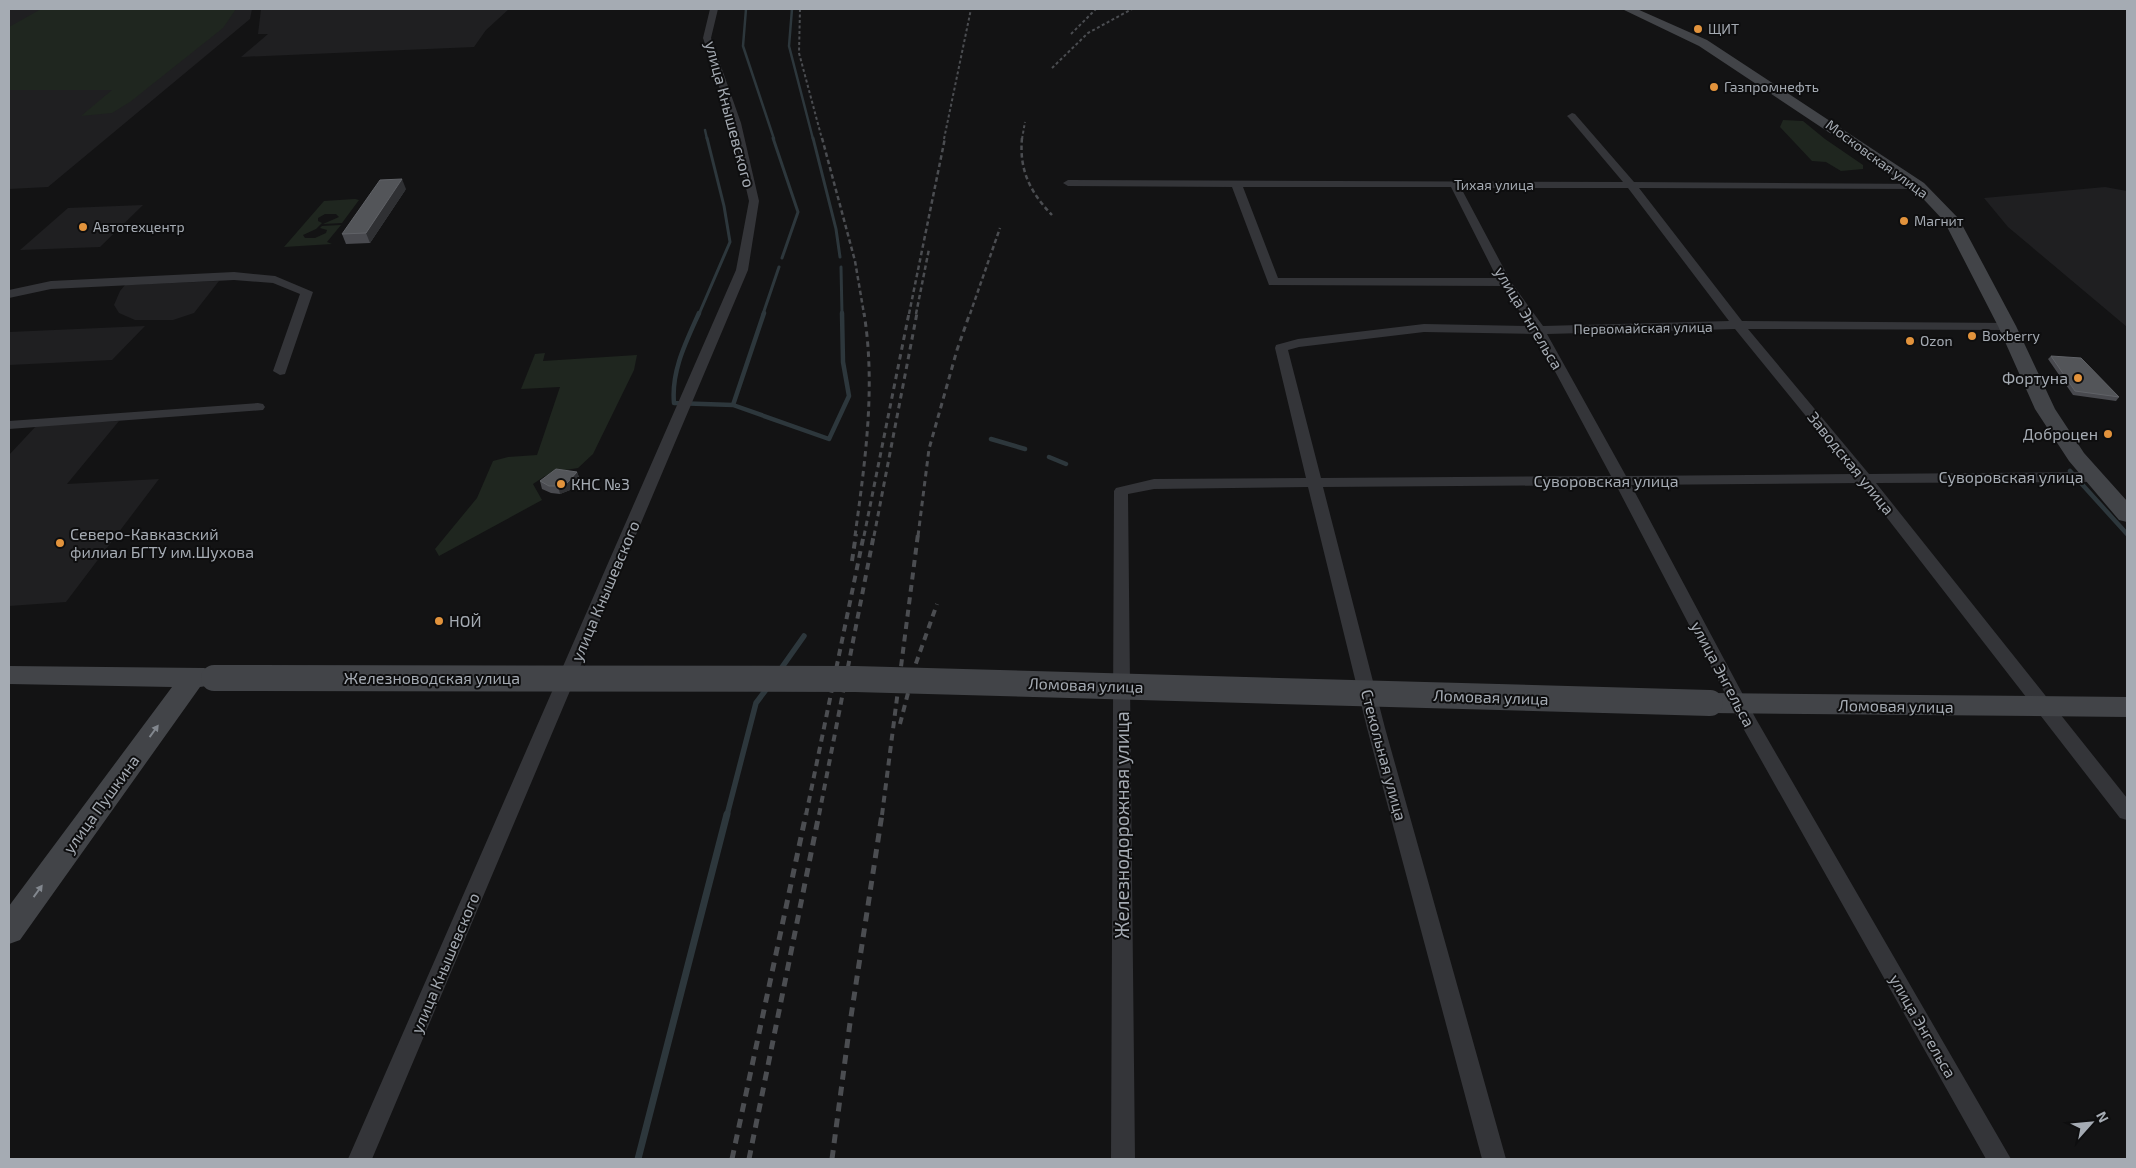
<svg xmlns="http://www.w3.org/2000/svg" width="2136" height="1168" font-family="'Exo 2',sans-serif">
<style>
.built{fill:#1f1f21}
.green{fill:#1f261f}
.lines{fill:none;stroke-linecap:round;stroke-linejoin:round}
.stream-far4{stroke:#2d373c;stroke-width:2.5}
.stream-far3{stroke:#2d373c;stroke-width:3}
.stream-far2{stroke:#2d373c;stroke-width:4.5}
.stream-far1{stroke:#2d373c;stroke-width:5.5}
.stream{stroke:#2d373c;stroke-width:7}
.street{fill:#343539;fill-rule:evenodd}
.secondary{fill:#424448;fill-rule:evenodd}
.rail-far4{stroke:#4b4d51;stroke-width:2;stroke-dasharray:3 2.5;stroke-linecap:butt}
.rail-far3{stroke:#4b4d51;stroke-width:2.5;stroke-dasharray:4.5 3;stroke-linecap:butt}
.rail-far2{stroke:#4b4d51;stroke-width:3;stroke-dasharray:5.5 4.5;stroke-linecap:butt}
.rail-far1{stroke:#4b4d51;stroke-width:4;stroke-dasharray:7 5.5;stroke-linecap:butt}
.rail{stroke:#4b4d51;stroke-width:5;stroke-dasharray:9 7;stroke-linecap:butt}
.secondary-bridge{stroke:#424448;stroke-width:26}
.wall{fill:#494a4f}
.shaded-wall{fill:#2f3033}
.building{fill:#535559;stroke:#606267}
.oneway{fill:#82878e}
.poi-dot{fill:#e2933c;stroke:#0e0e0f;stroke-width:2}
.labels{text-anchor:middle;stroke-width:4;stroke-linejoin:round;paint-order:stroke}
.far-poi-label{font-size:14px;fill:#a5abb3;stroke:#0e0e0f;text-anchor:start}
.far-street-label{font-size:14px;fill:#a5abb3;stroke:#0e0e0f}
.street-label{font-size:16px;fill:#a5abb3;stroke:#0e0e0f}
.poi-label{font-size:16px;fill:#a5abb3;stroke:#0e0e0f;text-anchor:start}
.near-street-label{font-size:19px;fill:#a5abb3;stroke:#0e0e0f}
</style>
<rect width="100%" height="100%" fill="#131314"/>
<!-- built -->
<path class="built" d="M9 9H252L250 19 48 187 9 189Z
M261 9H509L486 30 474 47 241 57 268 34H258Z
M2105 187 2127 191V327L2008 227 1984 198Z
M143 205 100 247 20 250 68 208Z
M219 281 194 313 173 320H135L119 313 114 305 120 291 125 285Z
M145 326 112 360 9 365V332Z
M119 421 67 484 159 479 66 602 9 606V455L37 425Z"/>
<!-- green -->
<path class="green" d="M41 9H236L223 28 130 102 112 113 81 116 112 90H9V27Z
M1783 120 1803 121 1825 139 1863 165V169L1841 171 1826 162 1812 161 1780 127Z
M355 199 359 200 342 223 323 224 339 217 336 214H325L318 218V221L322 223 316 229 303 235 305 238H315L326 233 327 230 320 228 322 226 341 225 327 242 332 244 284 247 324 201Z
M545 353 543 361 637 355 634 370 593 454 578 468 559 471 545 476 533 484 542 500 439 556 435 549 477 498 493 461 508 457 537 455 560 387 521 389 535 354Z"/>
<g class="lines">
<!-- stream-far4 -->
<path class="stream-far4" d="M746 9 743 46 774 139
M792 9 789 46 813 139
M705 130 707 139"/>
<!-- stream-far3 -->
<path class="stream-far3" d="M773 138 798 212 782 258
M813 138 836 229 840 257
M841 267 842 314
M699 314 730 242 724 206 707 138
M763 314 779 267"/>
<!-- stream-far2 -->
<path class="stream-far2" d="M699 313C686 342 671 371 674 403L733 405 829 439 849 396 843 362 842 313
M733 405 764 313
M991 439 1025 449
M1049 457 1066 464
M2070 471 2127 534"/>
<!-- stream-far1 -->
<path class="stream-far1" d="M780 670 804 636
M727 815 756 703 768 687"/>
<!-- stream -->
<path class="stream" d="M638 1159 727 814"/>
<!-- street -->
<path class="street" d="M710 9H718L711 38 741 123 759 201 748 270 372 1159H348L736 270 749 201 731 123 703 38Z
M1572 113 1575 114 1634 182 1923 184 1924 186 1919 189 1639 188 1742 321 2011 323 2013 326 2011 329 2007 330 1748 329 1869 474 2092 472 2099 477 2092 482 1876 483 2127 798V820L2120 818 1860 483 1631 485 1756 719 2011 1159H1986L1743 728 1616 485 1323 487 1385 728 1506 1159H1482L1367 728 1308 487 1154 489 1128 494 1135 1159H1111L1114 491 1116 488 1154 479 1306 478 1275 348 1276 345 1298 339 1424 324 1530 326 1502 286 1269 285 1232 187 1068 186 1063 183 1068 180 1623 182 1569 118 1567 116ZM1243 187H1451L1497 278H1278ZM1461 188H1628L1729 321 1543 326 1511 282ZM1735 329 1853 474 1626 476 1547 334ZM1424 332 1535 334 1611 476 1321 478 1288 350 1299 347Z
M234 272 275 276 313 292 285 374 280 375 273 371 300 294 273 283 234 280 51 289 9 298V290L51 281Z
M258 403 263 404 265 407 263 410 9 429V421Z"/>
<!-- secondary -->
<path class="secondary" d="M1622 9H1637L1707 40 1924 183 1959 219 2016 326 2055 409 2084 453 2127 501V522L2119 520 2069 461 2035 409 1998 326 1944 221 1914 189 1699 46Z
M9 666 204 668 213 671 217 678 213 685 200 687 20 940 9 944V906L172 687 9 684Z
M1710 693 2127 697V717L1710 713 1701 710 1697 703 1701 696Z"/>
<!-- rail-far4 -->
<path class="rail-far4" d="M800 9 799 53 822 139
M1071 34 1096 9
M1052 68 1088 33 1132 9
M944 139 971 9
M1022 139 1025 122"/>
<!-- rail-far3 -->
<path class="rail-far3" d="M822 138 855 261 864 314
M1022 138C1019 170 1030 192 1052 215
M909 314 945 138
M916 314 929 249
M970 314 1000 228"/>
<!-- rail-far2 -->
<path class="rail-far2" d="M855 536C865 462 876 387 864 313
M864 536 909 313
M874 536 917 313
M918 536 929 449 957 350 970 313"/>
<!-- rail-far1 -->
<path class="rail-far1" d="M852 561 856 534
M900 724 915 666 937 604
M806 815 864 534
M819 815 874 534
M882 815 918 534"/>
<!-- rail -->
<path class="rail" d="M732 1159 806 814
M749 1159 819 814
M832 1159 850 1023 882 814"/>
<!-- secondary-bridge -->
<path class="secondary-bridge" d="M214 678 855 679 1710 703"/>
</g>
<!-- wall -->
<path class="wall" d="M406 189 370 243 346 244 342 234Z
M2051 356 2119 397 2116 401 2073 395 2048 359Z
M577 472 580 480 570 490 560 494 551 493 542 489 540 481Z"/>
<!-- shaded-wall -->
<path class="shaded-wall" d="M402 179 406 189 370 243 366 233Z
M577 472 580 480 570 490 560 494 558 486Z"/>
<!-- building -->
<path class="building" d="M402 179 366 233 342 234 380 180Z
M2051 356 2081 358 2119 397 2075 391Z
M556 469 577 472 567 483 558 486H549L540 481Z"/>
<!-- one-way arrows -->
<defs><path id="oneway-solid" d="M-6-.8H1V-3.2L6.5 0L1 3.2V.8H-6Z" transform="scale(1.25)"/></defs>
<g class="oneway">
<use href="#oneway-solid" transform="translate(154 731) rotate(-54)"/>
<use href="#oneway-solid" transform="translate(38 891) rotate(-54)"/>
</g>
<!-- markers -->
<g class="poi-dot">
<circle cx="1698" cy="29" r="5"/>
<circle cx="1714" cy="87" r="5"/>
<circle cx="1904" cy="221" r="5"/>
<circle cx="83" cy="227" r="5"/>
<circle cx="1972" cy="336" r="5"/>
<circle cx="1910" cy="341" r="5"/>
<circle cx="2078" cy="378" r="5"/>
<circle cx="2108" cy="434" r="5"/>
<circle cx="561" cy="484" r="5"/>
<circle cx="60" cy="543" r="5"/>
<circle cx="439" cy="621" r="5"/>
</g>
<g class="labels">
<!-- far-poi labels -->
<g class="far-poi-label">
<text x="1708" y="34">ЩИТ</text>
<text x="1724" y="92">Газпромнефть</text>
<text x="1914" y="226">Магнит</text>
<text x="93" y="232">Автотехцентр</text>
<text x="1982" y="341">Boxberry</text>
<text x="1920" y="346">Ozon</text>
</g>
<!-- far-street labels -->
<g class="far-street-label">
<text transform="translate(1877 159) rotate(36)" y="5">Московская улица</text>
<text x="1494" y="190">Тихая улица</text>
<text transform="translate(1643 328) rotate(-1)" y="5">Первомайская улица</text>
</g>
<!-- street labels -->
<g class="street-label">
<text transform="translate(730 114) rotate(75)" y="6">улица Кнышевского</text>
<text transform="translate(1529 318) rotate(59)" y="6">улица Энгельса</text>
<text transform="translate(1851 463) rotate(51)" y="6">Заводская улица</text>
<text x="2011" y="483">Суворовская улица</text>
<text x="1606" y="487">Суворовская улица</text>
<text transform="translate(605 591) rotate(-67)" y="6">улица Кнышевского</text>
<text transform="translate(1723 674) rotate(62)" y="6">улица Энгельса</text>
<text x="432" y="684">Железноводская улица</text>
<text transform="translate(1086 685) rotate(2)" y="6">Ломовая улица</text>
<text transform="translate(1491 697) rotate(2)" y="6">Ломовая улица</text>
<text transform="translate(1896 706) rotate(1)" y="6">Ломовая улица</text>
<text transform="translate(1384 755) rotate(75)" y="6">Стекольная улица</text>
<text transform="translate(101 804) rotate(-54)" y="6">улица Пушкина</text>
<text transform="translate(445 963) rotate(-67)" y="6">улица Кнышевского</text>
<text transform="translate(1923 1026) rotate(60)" y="6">улица Энгельса</text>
</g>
<!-- poi labels -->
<g class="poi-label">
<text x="2068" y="384" text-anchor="end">Фортуна</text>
<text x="2098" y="440" text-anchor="end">Доброцен</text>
<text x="571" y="490">КНС №3</text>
<text x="70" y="540">Северо-Кавказский<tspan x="70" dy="18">филиал БГТУ им.Шухова</tspan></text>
<text x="449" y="627">НОЙ</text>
</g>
<!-- near-street labels -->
<g class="near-street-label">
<text transform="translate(1122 825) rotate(-90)" y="7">Железнодорожная улица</text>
</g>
</g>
<!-- border -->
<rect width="2136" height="1168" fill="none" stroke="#a5abb3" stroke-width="20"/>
<!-- north arrow -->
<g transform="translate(2091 1123) rotate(63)" stroke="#0e0e0f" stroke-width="4" paint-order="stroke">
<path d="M0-4L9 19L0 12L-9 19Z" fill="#a5abb3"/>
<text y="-8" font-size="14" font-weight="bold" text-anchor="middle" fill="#a5abb3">N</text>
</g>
</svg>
